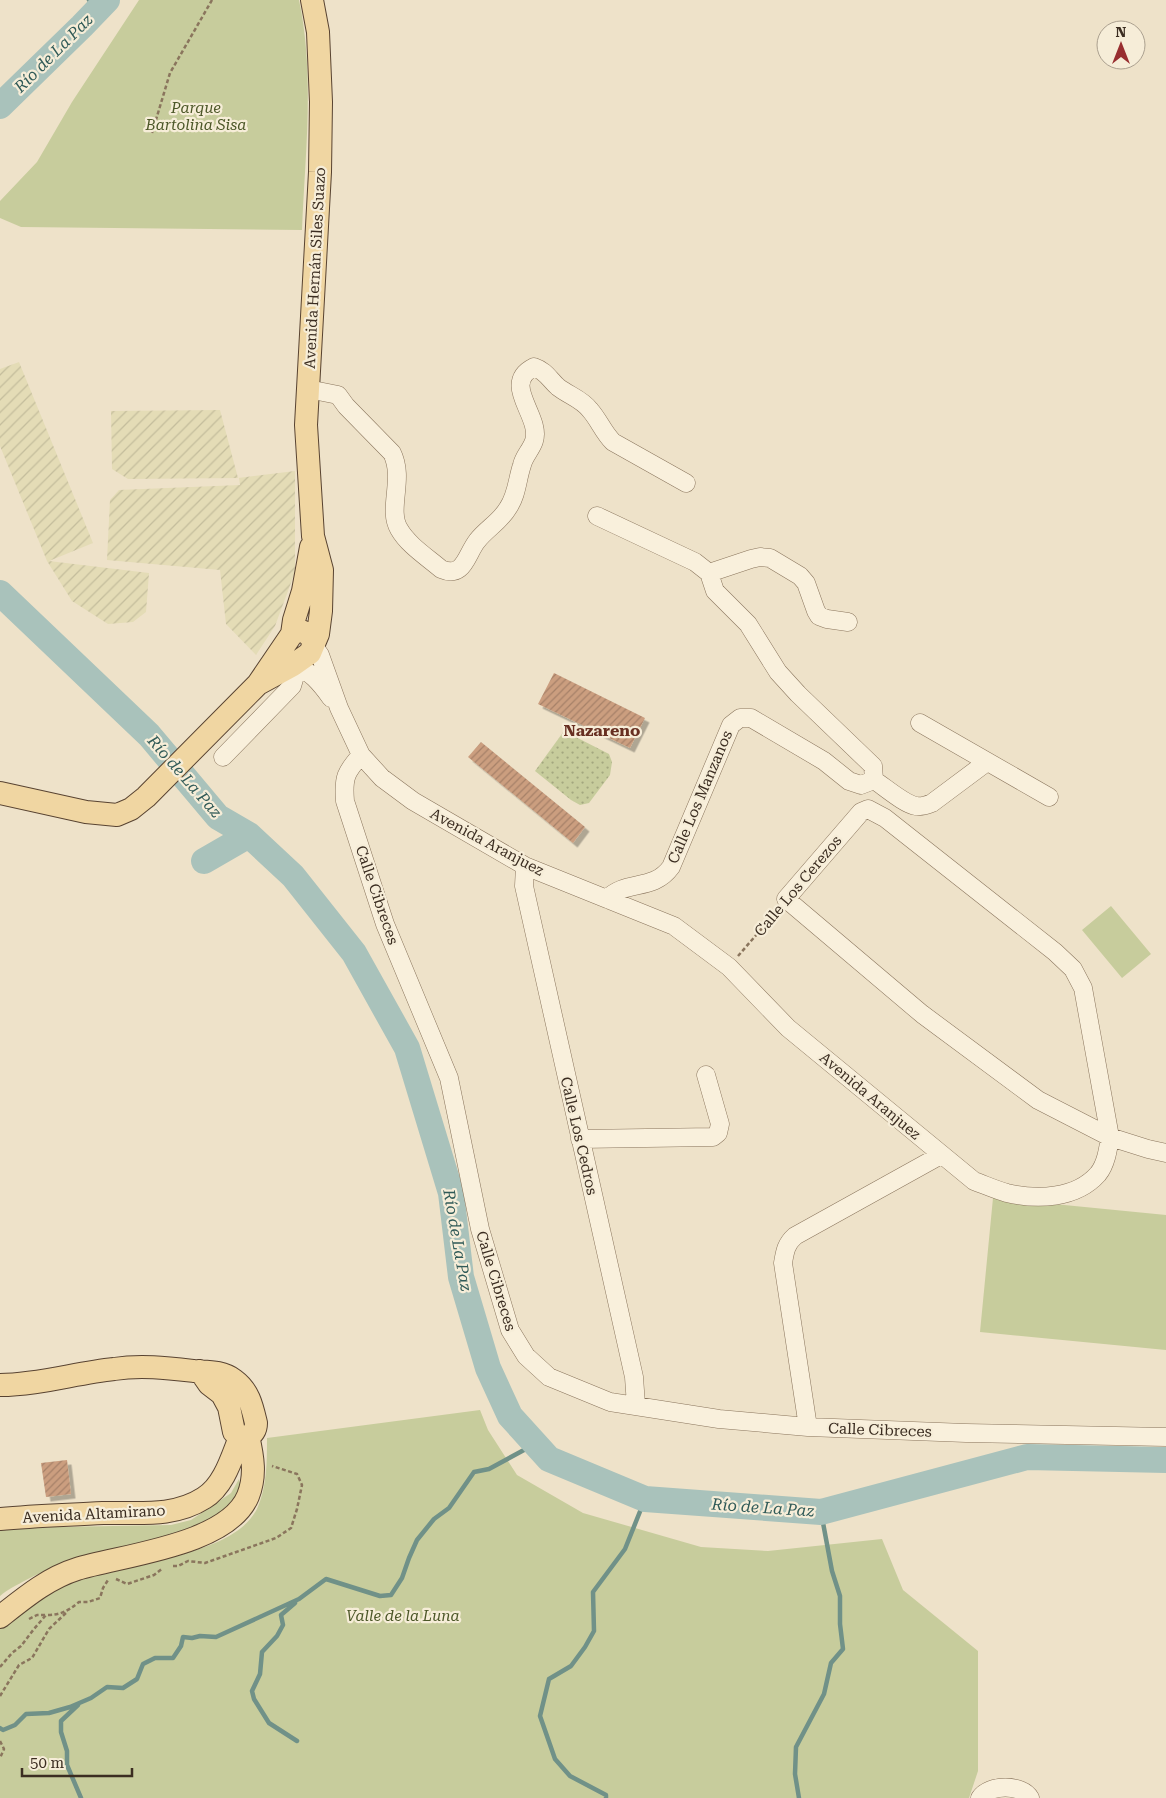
<svg xmlns="http://www.w3.org/2000/svg" width="1166" height="1798" font-family="'Roboto Serif',serif">
<style>
.farmland{fill:url(#farmland-furrows)}
.grass{fill:url(#grass-dots)}
.park{fill:#c7cc9c}
.lines{fill:none;stroke-linecap:round;stroke-linejoin:round}
.stream{stroke:#709188;stroke-width:4.5}
.river{stroke:#a9c2bb;stroke-width:26}
.building{fill:url(#building-hatch);filter:url(#shadow)}
.minor-casing{stroke:#8a755d;stroke-width:19}
.major-casing{stroke:#584331;stroke-width:24}
.path{stroke:#8a755d;stroke-width:2.5;stroke-dasharray:4 2.5;stroke-linecap:butt}
.minor{stroke:#f9f0dc;stroke-width:18}
.major{stroke:#f0d6a2;stroke-width:22}
.labels{text-anchor:middle;stroke-width:4.5;stroke-linejoin:round;paint-order:stroke}
.park-label{font-size:15px;font-style:italic;fill:#4c5728;stroke:#f6edd8}
.street-label{font-size:15px;fill:#3b2d21;stroke:#f6edd8}
.water-label{font-size:16px;font-style:italic;fill:#305a57;stroke:#f6edd8}
.neighbourhood-label{font-size:16px;font-weight:bold;fill:#672f21;stroke:#f6edd8}
</style>
<defs>
<pattern id="farmland-furrows" width="10" height="10" patternUnits="userSpaceOnUse" patternTransform="scale(1.25)"><rect width="10" height="10" fill="#e4dcb6"/><path d="M-1 1l2-2M0 10L10 0M9 11l2-2" fill="none" stroke="#c4bd9c"/></pattern>
<pattern id="grass-dots" width="8" height="8" patternUnits="userSpaceOnUse" patternTransform="scale(1.25)"><rect width="8" height="8" fill="#c7cc9c"/><path d="M2 2h.1M6 6h.1" fill="none" stroke="#a3a67f" stroke-width="1.8" stroke-linecap="round"/></pattern>
<pattern id="building-hatch" width="6" height="6" patternUnits="userSpaceOnUse" patternTransform="scale(1.25)"><rect width="6" height="6" fill="#cb9e7f"/><path d="M-1 1l2-2M0 6l6-6M5 7l2-2" fill="none" stroke="#a68168"/></pattern>
<filter id="shadow"><feDropShadow dx="4.5" dy="4.5" stdDeviation="0" flood-color="#0004"/></filter>
</defs>
<rect width="100%" height="100%" fill="#eee2c9"/>
<!-- farmland -->
<path class="farmland" d="M19 362 93 543 49 561 149 573 146 612 133 622 108 624 72 601 47 561 0 446V369Z
M220 410 238 478 295 471V572L275 626 256 655 226 624 220 570 107 560 110 500 119 490 240 485 239 478 128 479 112 469 111 411Z"/>
<!-- grass -->
<path class="grass" d="M564 731 609 754 612 762 610 775 589 803 580 805 571 800 535 771Z"/>
<!-- park -->
<path class="park" d="M139 0H299C315 75 305 154 302 230L21 227 0 218V201L37 162 72 102Z
M1111 906 1151 954 1122 978 1082 930Z
M993 1198 1166 1215V1350L980 1332Z
M480 1410 488 1430 517 1475 583 1513 701 1547 768 1551 882 1539 903 1590 978 1651V1771L969 1798H0V1625C25 1608 50 1589 79 1578 126 1561 232 1558 257 1509 267 1487 267 1462 267 1438Z
M239 1479 241 1489C239 1494 236 1499 233 1503 220 1517 198 1526 180 1532 129 1549 74 1555 26 1580 17 1585 8 1589 0 1596V1528L171 1525 191 1520 215 1504 231 1493Z"/>
<g class="lines">
<!-- stream -->
<path class="stream" d="M89 0 98 10
M295 1603 281 1615 283 1625 277 1636 262 1652 260 1674 252 1691 254 1699 269 1723 297 1741
M78 1705 61 1721V1732L67 1751V1765L81 1798
M0 1728 3 1730 15 1725 26 1714 49 1713 70 1707 91 1698 107 1687 123 1688 137 1679 143 1664 155 1658H173L181 1646 183 1637 192 1638 200 1636 216 1637 299 1599 326 1579 380 1596 391 1595 402 1578 409 1558 417 1540 434 1519 449 1508 474 1472 489 1469 535 1444
M606 1798V1795L570 1776 555 1759 540 1716 549 1679 571 1666 585 1647 594 1631 593 1592 625 1549 645 1499
M799 1798 795 1774 796 1747 824 1694 831 1663 843 1649 840 1624V1596L832 1571 821 1512"/>
<!-- river -->
<path class="river" d="M0 106 82 26 107 0
M0 593 149 735 218 817 249 835 293 876 354 953 407 1048 451 1193 461 1277 488 1368 510 1416 549 1459 645 1499 821 1512 1027 1457 1166 1460
M204 861 249 835"/>
</g>
<!-- building -->
<path class="building" d="M554 673 645 718 630 748 538 704Z
M481 742 585 827 573 843 468 757Z
M67 1460 71 1494 46 1497 41 1463Z"/>
<g class="lines">
<!-- minor casing -->
<g class="minor-casing">
<path id="minor" d="M308 389 338 395 346 406 392 453C405 479 387 509 399 529 408 545 427 557 441 569 464 579 466 555 477 541 486 529 500 522 508 508 517 495 517 480 522 465 524 456 531 450 534 441 542 416 500 384 534 367 546 371 549 379 558 387 568 395 582 399 590 410 599 420 603 432 613 442L686 483
M597 516 695 562 709 573 715 591 748 624 778 672 798 694 873 766 874 780 861 785 849 781 824 761 751 718H740L731 725 671 867C653 892 626 879 607 899
M709 573 751 559 760 557 770 558 800 576 806 583 816 611 819 616 827 619 848 622
M313 645 320 655 339 708 361 755 382 778 413 801 525 866 674 926 729 967 788 1028 974 1181C985 1185 996 1190 1007 1193 1037 1200 1076 1199 1098 1174 1106 1164 1108 1150 1110 1137L1083 988 1073 969 1055 952 885 818 868 809 861 812 786 899 922 1014 1038 1100 1110 1137 1148 1149 1166 1153
M920 723 1049 797
M361 755C346 772 343 777 345 801L385 924 449 1078 480 1229 510 1330 526 1356 549 1377 610 1402 719 1419 808 1427 966 1433 1166 1437
M223 757 292 686 295 676 293 665C310 670 321 684 331 698
M874 780C885 787 904 804 916 806 922 807 927 805 932 803L987 762
M525 866 524 886 634 1377 636 1405
M580 1139 713 1137 718 1133 720 1124 706 1075
M808 1427 783 1263C785 1251 786 1244 795 1236L941 1155
M980 1798C989 1784 1022 1784 1030 1798"/>
</g>
<!-- major casing -->
<g class="major-casing">
<path id="major" d="M292 634 294 620 303 591 311 547
M258 684 293 665 310 653 318 634 321 611 322 570 313 536 306 425 320 172 321 102 318 32 312 0
M0 793 86 812 117 815 131 809 146 797 258 684 292 634C302 628 312 633 313 645
M0 1385C38 1385 76 1373 114 1369 141 1365 167 1368 194 1371 208 1372 222 1371 234 1380 249 1391 252 1406 256 1423 256 1437 243 1440 234 1432L229 1407 222 1394 209 1384 200 1371
M0 1519C34 1516 69 1515 103 1513 137 1512 173 1518 204 1498 224 1486 232 1457 240 1437
M0 1617C24 1598 48 1578 77 1569 123 1555 228 1545 248 1496 256 1476 253 1457 248 1436"/>
</g>
<!-- path -->
<path class="path" d="M152 133 170 73 212 0
M738 956 777 911
M173 1566H178L188 1561 205 1563 276 1538 291 1528 297 1509 302 1485 297 1474 272 1466
M116 1579 127 1584 154 1575 163 1568
M29 1619 37 1615H46
M0 1667 12 1653 21 1646 34 1629 46 1615C61 1615 68 1611 79 1602H88L100 1598 103 1588 108 1580
M0 1696 19 1665 32 1658 49 1629 67 1612
M0 1741 4 1749 0 1758"/>
<!-- minor -->
<use href="#minor" class="minor"/>
<!-- major -->
<use href="#major" class="major"/>
</g>
<g class="labels">
<!-- park labels -->
<g class="park-label">
<text x="196" y="113">Parque<tspan x="196" dy="17">Bartolina Sisa</tspan></text>
<text x="403" y="1621">Valle de la Luna</text>
</g>
<!-- street labels -->
<g class="street-label">
<text transform="translate(315 268) rotate(-87)" y="5">Avenida Hernán Siles Suazo</text>
<text transform="translate(700 797) rotate(-67)" y="5">Calle Los Manzanos</text>
<text transform="translate(487 842) rotate(28)" y="5">Avenida Aranjuez</text>
<text transform="translate(798 886) rotate(-50)" y="5">Calle Los Cerezos</text>
<text transform="translate(377 895) rotate(71)" y="5">Calle Cibreces</text>
<text transform="translate(870 1096) rotate(40)" y="5">Avenida Aranjuez</text>
<text transform="translate(579 1136) rotate(77)" y="5">Calle Los Cedros</text>
<text transform="translate(496 1281) rotate(73)" y="5">Calle Cibreces</text>
<text transform="translate(880 1430) rotate(2)" y="5">Calle Cibreces</text>
<text transform="translate(94 1514) rotate(-3)" y="5">Avenida Altamirano</text>
</g>
<!-- water labels -->
<g class="water-label">
<text transform="translate(53 53) rotate(-45)" y="6">Río de La Paz</text>
<text transform="translate(185 776) rotate(49)" y="6">Río de La Paz</text>
<text transform="translate(458 1240) rotate(80)" y="6">Río de La Paz</text>
<text transform="translate(763 1507) rotate(4)" y="6">Río de La Paz</text>
</g>
<!-- neighbourhood labels -->
<g class="neighbourhood-label">
<text x="602" y="736">Nazareno</text>
</g>
</g>
<!-- north arrow -->
<g transform="translate(1121 45)"><circle r="24" fill="#f6edd8" stroke="#aba08f"/>
<path d="M0-4L9 19L0 12L-9 19Z" fill="#982e30"/>
<text y="-8" font-size="14" font-weight="bold" text-anchor="middle" fill="#3b2d21">N</text>
</g>
<!-- scale -->
<path d="M22 1768v8h110v-8" fill="none" stroke="#3b2d21" stroke-width="2.5"/>
<text x="30" y="1768" font-size="15" fill="#3b2d21" stroke="#f6edd8" stroke-width="4" paint-order="stroke">50 m</text>
</svg>
